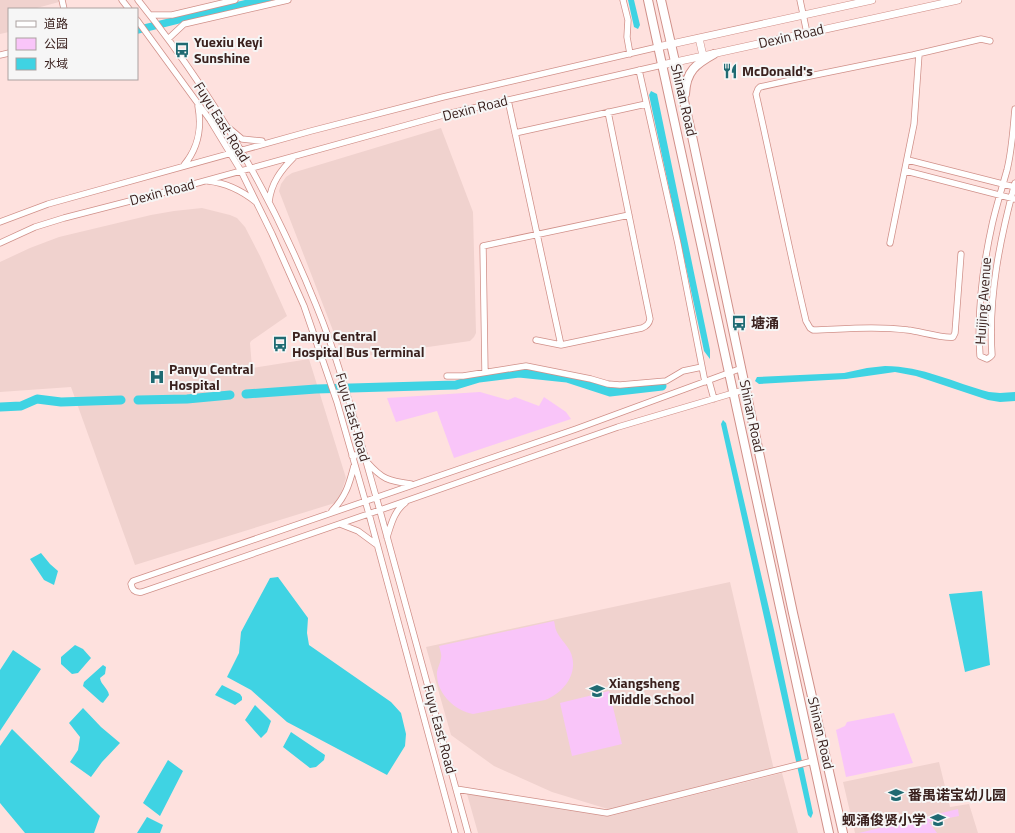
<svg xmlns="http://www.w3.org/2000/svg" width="1015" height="833" font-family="'Titillium Web','Noto Sans SC',sans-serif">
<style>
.built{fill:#f0d2ce}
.green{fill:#f9c5f9}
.water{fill:#3fd3e3}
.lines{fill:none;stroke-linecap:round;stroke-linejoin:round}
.river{stroke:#3fd3e3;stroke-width:9}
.minor-casing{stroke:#d09089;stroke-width:7}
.major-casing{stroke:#d09089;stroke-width:8}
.highway-casing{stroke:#d09089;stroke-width:10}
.minor{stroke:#fff;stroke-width:5.5}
.major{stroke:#fff;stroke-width:7}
.highway{stroke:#fff;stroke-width:8}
.labels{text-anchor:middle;stroke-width:4;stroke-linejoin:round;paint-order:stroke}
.street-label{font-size:14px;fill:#3a211e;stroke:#f6f6f6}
.poi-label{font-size:14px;font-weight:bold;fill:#3a211e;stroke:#f6f6f6;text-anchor:start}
</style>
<rect width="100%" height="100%" fill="#fee1de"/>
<!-- built -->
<path class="built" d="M0 0H59V2L33 9H9V32L0 34Z
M441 128 473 212 476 333 474 337 470 341 344 359 279 191 281 184 286 177 292 173Z
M202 208 230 215 237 218 245 227 260 256 287 316 251 341 250 343 252 368 309 359 346 478 338 502 135 565 71 387 0 392V262L30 248 59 237 151 215 174 211Z
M730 582 774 770 611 810 552 792 494 766 451 735 426 647Z
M939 762 950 807 969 804 978 833H855L843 782Z
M782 773 798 833H478L467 794 610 816Z"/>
<!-- green -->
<path class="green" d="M480 392 508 400 515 397 539 406 544 397 566 412 571 419 454 458 437 411 396 422 387 398Z
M554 621C555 624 555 628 556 630 558 636 566 644 570 651 580 672 564 693 545 700L473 714C456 711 438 695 437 676 436 670 440 665 441 658 442 655 440 650 439 646Z
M609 691 622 744 572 756 560 703Z
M894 713 913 763 846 777 836 730 845 726 847 722Z
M958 809 959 816 929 822 937 833H859Z"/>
<!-- water -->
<path class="water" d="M245 0H274L137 34V26Z
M628 0H634L640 25 638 29 634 27Z
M651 91 657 94 710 350V359L704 351 652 109 649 95Z
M885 366C922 366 955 383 989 392L1000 393 1015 392V401L1000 402 988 400 916 376 895 372 846 379 759 384 755 381 757 377 844 373 867 368Z
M723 420 726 423 774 630 813 813 811 818 808 815 721 424Z
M41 553 50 564 58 571 54 585 44 580 30 559Z
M278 577 308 618 307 633 309 645 391 702 401 713 406 734 405 746 387 775 287 722 251 690 227 677 239 653 241 632 270 578Z
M982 591 990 665 965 672 949 594Z
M75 645 83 649 91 658 78 673 72 674 61 664V657Z
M13 650 41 669 0 731V670Z
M103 665 106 667 105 674 100 678C101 685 108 688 109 695L103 703 101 702 83 686 84 682Z
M222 685 240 694 242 697V700L235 705 215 695Z
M255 705 271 721 267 732 261 738 245 720Z
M83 708 101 727 120 743 102 762 91 777 70 762 78 750 80 737 69 723Z
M12 729 100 816 94 833H25L0 803V746Z
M291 732 325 755 324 760 316 767 310 768 283 747Z
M168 760 183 771 160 816 143 803Z
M147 817 163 825 160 833H137Z"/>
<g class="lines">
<!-- river -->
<path class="river" d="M246 394 316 389 456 385 479 378 519 373 567 378 610 392 662 386
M138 400 187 399 230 395
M0 407 21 406 37 399 61 402 121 400"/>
<!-- minor casing -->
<g class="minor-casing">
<path id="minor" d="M62 0 64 9
M122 0 129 9
M138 0C212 92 272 196 316 305 342 368 358 434 377 500 408 611 437 722 468 833
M623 0 628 20 627 37 630 54
M800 0 807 33
M150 15H172L235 0
M137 20 210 120 241 171 272 234 304 306 337 402 369 514 455 833
M168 39 184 24 288 0
M0 55 9 53
M639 70 678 244 705 382
M508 100 561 345
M1015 109C1013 129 1012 150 1007 170 1002 188 996 207 992 225 983 266 977 314 980 356L987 359 990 357 992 355C988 297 1000 239 1015 183
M230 129 242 139 262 141
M515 133 646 104
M908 160 1015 187
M184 165C199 147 202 128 198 106
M906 171 1015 199
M208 181C227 183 241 190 256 202
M269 202C271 183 281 170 294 157
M0 222 48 204 311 131 443 97 658 47
M0 243 35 227 64 218 161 193 447 114 662 65
M890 243 914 124 919 54
M961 254 955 333 953 337C945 339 918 331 908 330 876 326 844 329 813 330L810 328 806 321C788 245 773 169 756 94L758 89 760 87 805 77 913 55 981 39 990 41
M536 340 561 345 642 328C647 326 649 324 650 319L608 112
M742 368 576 429 133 581 131 584C132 590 135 593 142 592L380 510 618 427 747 389
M485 372 483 246 629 215
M447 376H463L526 366 591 379 608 384 620 385 666 381 683 371 702 367
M709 381 714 399
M352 456 364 453
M367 462C382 479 388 481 411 484
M332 511C346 496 349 485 354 466
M340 524 358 531 377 545
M387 537C391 525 394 511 405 503
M456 789 607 813 813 761"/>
</g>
<!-- major casing -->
<g class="major-casing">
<path id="major" d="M699 38 703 56
M658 47 872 0
M662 65 958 0"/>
</g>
<!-- highway casing -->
<g class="highway-casing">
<path id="highway" d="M648 0 829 833
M661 0 692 136 793 613 843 833
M685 94C686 71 696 64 714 54"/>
</g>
<!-- minor -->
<use href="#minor" class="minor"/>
<!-- major -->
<use href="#major" class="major"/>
<!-- highway -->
<use href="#highway" class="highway"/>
</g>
<!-- icons -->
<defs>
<g id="bus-bare" transform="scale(1.2)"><path d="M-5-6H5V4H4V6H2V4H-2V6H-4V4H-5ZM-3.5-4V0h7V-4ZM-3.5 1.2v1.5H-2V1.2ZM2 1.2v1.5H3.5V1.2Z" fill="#1f6a72" stroke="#f6f6f6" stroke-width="2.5" paint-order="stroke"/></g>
<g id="restaurant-bare" transform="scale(1.2)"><path d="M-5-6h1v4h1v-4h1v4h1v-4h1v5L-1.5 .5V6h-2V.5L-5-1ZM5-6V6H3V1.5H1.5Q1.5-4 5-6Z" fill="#1f6a72" stroke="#f6f6f6" stroke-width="2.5" paint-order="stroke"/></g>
<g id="hospital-bare" transform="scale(1.2)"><path d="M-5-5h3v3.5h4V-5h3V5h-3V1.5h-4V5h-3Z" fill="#1f6a72" stroke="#f6f6f6" stroke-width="2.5" paint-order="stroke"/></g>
<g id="school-bare" transform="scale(1.2)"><path d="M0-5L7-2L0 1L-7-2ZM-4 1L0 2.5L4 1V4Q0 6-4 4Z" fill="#1f6a72" stroke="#f6f6f6" stroke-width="2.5" paint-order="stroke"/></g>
</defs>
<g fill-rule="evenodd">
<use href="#bus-bare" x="182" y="50"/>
<use href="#restaurant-bare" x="730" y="71"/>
<use href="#bus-bare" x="739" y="323"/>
<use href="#bus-bare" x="280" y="344"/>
<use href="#hospital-bare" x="157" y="377"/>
<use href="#school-bare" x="597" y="691"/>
<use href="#school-bare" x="896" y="795"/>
<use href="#school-bare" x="938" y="820"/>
</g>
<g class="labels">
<!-- street labels -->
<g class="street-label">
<text transform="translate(791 36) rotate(-13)" y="5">Dexin Road</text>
<text transform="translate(684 100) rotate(77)" y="5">Shinan Road</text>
<text transform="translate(475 108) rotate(-14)" y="5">Dexin Road</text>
<text transform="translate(222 122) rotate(58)" y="5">Fuyu East Road</text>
<text transform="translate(162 192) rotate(-15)" y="5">Dexin Road</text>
<text transform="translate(983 301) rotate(-86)" y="5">Huijing Avenue</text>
<text transform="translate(752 416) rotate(78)" y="5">Shinan Road</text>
<text transform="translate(353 417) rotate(74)" y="5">Fuyu East Road</text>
<text transform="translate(440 729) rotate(75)" y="5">Fuyu East Road</text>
<text transform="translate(821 733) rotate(77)" y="5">Shinan Road</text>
</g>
<!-- poi labels -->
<g class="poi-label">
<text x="194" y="47">Yuexiu Keyi<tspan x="194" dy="16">Sunshine</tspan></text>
<text x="742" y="76">McDonald's</text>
<text x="751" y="328">塘涌</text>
<text x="292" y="341">Panyu Central<tspan x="292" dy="16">Hospital Bus Terminal</tspan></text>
<text x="169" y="374">Panyu Central<tspan x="169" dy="16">Hospital</tspan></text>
<text x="609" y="688">Xiangsheng<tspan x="609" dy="16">Middle School</tspan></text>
<text x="908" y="800">番禺诺宝幼儿园</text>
<text x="926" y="825" text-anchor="end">蚬涌俊贤小学</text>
</g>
</g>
<!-- legend -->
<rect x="8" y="8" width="130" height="72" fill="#f6f6f6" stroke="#aba1a0"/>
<rect x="16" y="21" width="20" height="6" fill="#ffffff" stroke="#aba1a0"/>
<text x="44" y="28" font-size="12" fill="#3a211e">道路</text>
<rect x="16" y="38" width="20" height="12" fill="#f9c5f9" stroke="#aba1a0"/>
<text x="44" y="48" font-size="12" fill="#3a211e">公园</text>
<rect x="16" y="58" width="20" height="12" fill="#3fd3e3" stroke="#aba1a0"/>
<text x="44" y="68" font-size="12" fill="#3a211e">水域</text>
</svg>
